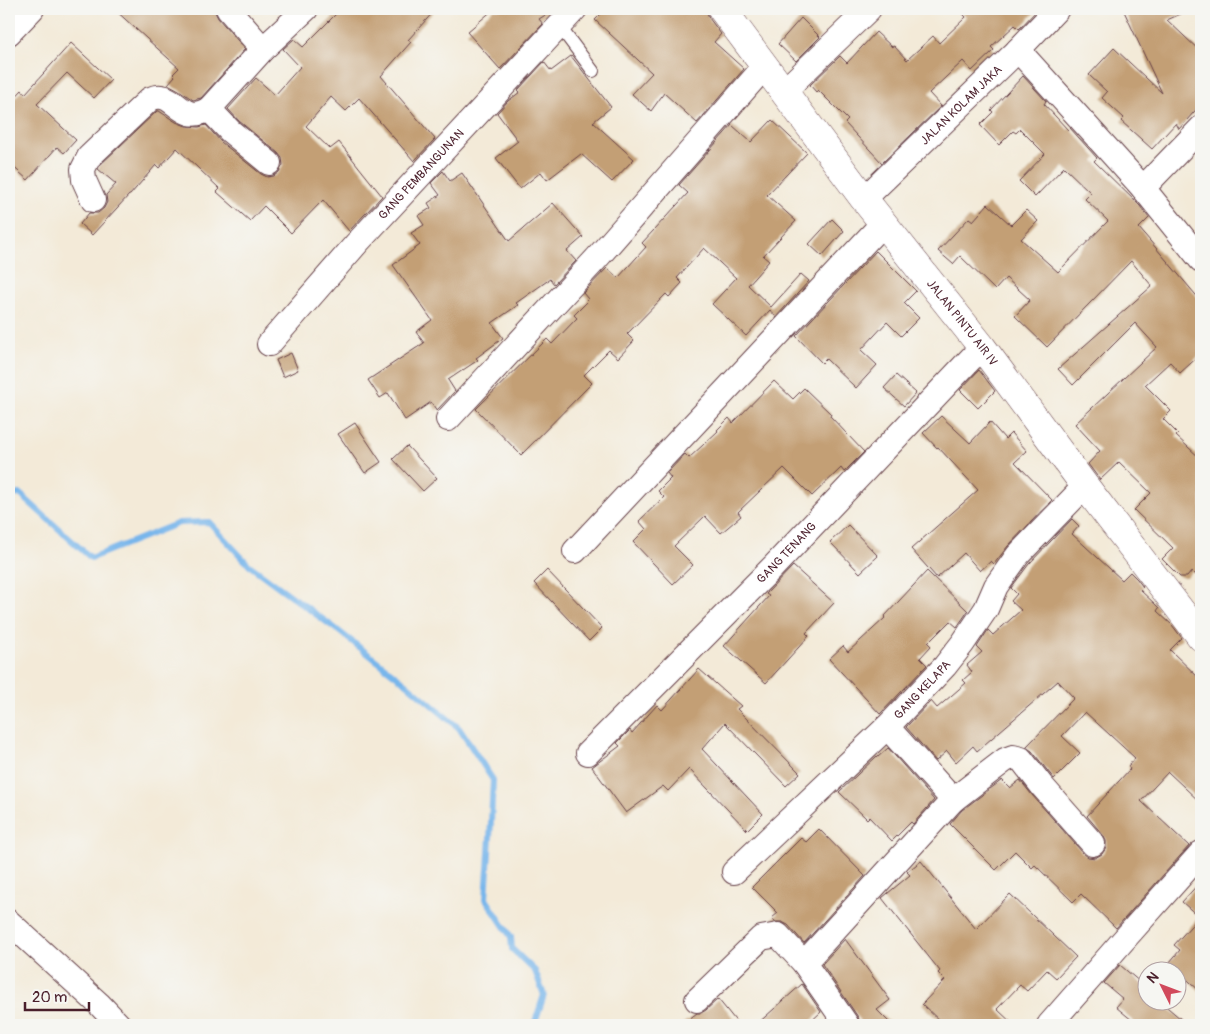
<svg xmlns="http://www.w3.org/2000/svg" width="1210" height="1034" font-family="Pangolin,sans-serif">
<style>
.lines{fill:none;stroke-linecap:round;stroke-linejoin:round}
.stream{stroke:#78b6eb;stroke-width:6}
.building{fill:#c39f74}
.service-casing{stroke:#633d45;stroke-width:14}
.minor-casing{stroke:#633d45;stroke-width:26}
.secondary-casing{stroke:#633d45;stroke-width:29}
.service{stroke:#fff;stroke-width:12}
.minor{stroke:#fff;stroke-width:24}
.secondary{stroke:#fff;stroke-width:28}
.labels{text-anchor:middle;stroke-width:5;stroke-linejoin:round;paint-order:stroke}
.street-label{font-size:12px;fill:#4a1f2b;stroke:#f6f6f2}
</style>
<rect width="100%" height="100%" fill="#f6f6f2"/>
<filter id="ink" filterUnits="userSpaceOnUse"><feTurbulence type="fractalNoise" baseFrequency=".02" numOctaves="2"/><feDisplacementMap in="SourceGraphic" scale="10" xChannelSelector="R" yChannelSelector="G"/><feConvolveMatrix kernelMatrix="1 2 1 2 8 2 1 2 1" color-interpolation-filters="sRGB"/></filter>
<filter id="wash" filterUnits="userSpaceOnUse"><feTurbulence type="fractalNoise" baseFrequency=".0096" numOctaves="4" result="noise"/><feDisplacementMap in="SourceGraphic" scale="20" xChannelSelector="R" yChannelSelector="G"/><feGaussianBlur stdDeviation="1.12" result="paint"/><feColorMatrix in="noise" values="0 0 0 0 0 0 0 0 0 0 0 0 0 0 0 0 0 1.4 0 .05"/><feComposite in="paint" operator="in"/></filter>
<g filter="url(#wash)">
<rect width="100%" height="100%" fill="#f3ead8"/>
<g class="lines">
<!-- stream -->
<path class="stream" d="M9 495 20 494 91 558 179 523 209 522 249 565 336 629 408 685 459 728 493 780 491 822 486 899 511 937 512 949 535 971 544 995 534 1025"/>
</g>
<g id="blocks">
<!-- building -->
<path class="building" d="M114 9H215V12L218 18 245 49 201 98 193 100 179 90 168 84 175 76 173 74 179 68Z
M341 9H436L408 40 411 42 381 76 435 139 414 161 359 98 346 111 331 97 306 126 330 149 339 142 382 196 349 231 323 200 291 233 264 206 250 221 217 192 220 189 177 148 159 168 156 165 130 195H129L92 235 80 224 89 213H98L104 208 107 202 106 195 116 184 98 169 100 165 157 111H159L176 122 186 126 199 127 206 125 221 142 261 174 267 177 274 176 279 172 283 165 282 158 278 153 239 121 228 109 256 78 275 95 300 67 283 49 294 39 303 47Z
M494 9H555L539 19 543 24 500 69 467 32Z
M606 9H703L707 12 709 18 721 34 714 42 744 69 697 123 664 93 651 111 632 94 652 73 595 20Z
M958 9H1038L1019 29 1015 25 991 47 994 50 972 71 963 61 929 93 941 106 882 163 845 123 848 120 818 90 816 92 810 85 840 56 847 63 876 32 892 47 894 46 907 60 933 36 939 43 966 17Z
M1123 9H1192L1167 20 1201 52V104L1179 129 1176 123 1152 149 1121 121 1124 118 1102 98 1107 92 1089 75 1114 48 1162 93Z
M801 18 820 37 796 61 778 44Z
M71 43 111 80 94 98 67 73 37 104 76 140 64 153 57 147 28 180 9 163V104L22 90 25 94Z
M571 56 611 107 593 122 634 159 612 182 581 154 547 180 541 172 520 189 496 158 518 141 497 113 508 101 520 92 518 90 544 62 551 71Z
M1023 76 1046 101 1044 104 1068 130 1070 128 1097 158 1094 161 1140 206 1149 218 1139 228 1201 301V354L1180 373 1170 362 1145 385 1171 411 1163 419 1178 434 1176 436 1201 459V580L1192 571 1187 577H1180L1162 559 1173 548 1134 510 1151 493 1119 462 1100 480 1088 464 1100 451 1075 424 1157 347 1135 323 1073 385 1058 369 1152 286 1131 261 1047 347 1015 316 1030 300 1006 278 995 290 960 256 953 264 938 251 969 218 973 221 988 204 1011 225 1026 210 1038 221 1021 239 1058 272 1108 221 1085 199 1091 193 1064 167 1035 197 1019 181 1045 154 1020 129 1016 133 1013 131 999 145 980 125 993 112 991 110Z
M772 120 807 153 767 195 796 221 763 256 769 261 748 285 771 307 801 274 809 281 776 317 770 310 746 336 712 304 736 278 704 248 677 278 682 283 669 297 666 294 627 334 634 341 618 358 609 350 584 375 592 383 521 455 476 409 547 339 552 344 577 318 574 315 587 302 586 301 588 299 583 293 607 268 618 278 646 247 642 243 688 193 679 185 732 125 751 142Z
M443 171 450 181 462 173 509 241 553 203 583 237 567 251 576 261 554 284 550 279 516 303 518 305 492 323 503 338 476 358 478 360 448 380 455 391 437 410V411L431 402 405 420 388 393 380 398 368 380 424 343 416 332 432 320 393 265 420 245 411 233 424 225 418 216 431 208 428 203 440 195 431 183Z
M832 219 844 231 822 256 809 244Z
M876 251 916 291 904 303 919 318 901 336 887 322 861 350 877 365 856 388 826 359 822 363 796 336Z
M291 353 298 370 283 377 276 360Z
M979 370 995 391 978 408 960 390Z
M896 375 916 393 904 406 884 388Z
M774 381 793 399 804 388 831 414 830 416 864 452 844 472 841 468 812 496 784 468 738 512 741 516 721 533 705 516 674 546 693 565 673 584 633 542 646 529 639 521 664 497 658 491 671 478 667 473 685 454 689 458 718 431 717 430 729 418 733 423Z
M941 416 970 443 990 422 1005 439 1011 433 1027 451 1015 462 1052 500 1008 546 994 564 991 561 980 571 964 553 937 578 911 549 978 490 938 447 937 448 923 433Z
M355 423 381 462 365 473 338 434Z
M407 446 437 478 423 491 393 459Z
M1072 519 1079 526 1072 534 1122 580 1130 572 1137 579 1143 587 1140 590 1156 605 1159 608 1157 611 1172 625 1182 638 1170 650 1201 680V803L1168 772 1141 801 1189 846 1116 928 1081 894 1073 902 1035 865 1032 868 1015 851 996 870 950 824 962 810 1002 780 1010 788 1020 780 1032 795 1083 853 1088 857 1095 858 1102 854 1106 848V841L1103 835 1087 816 1130 769 1128 766 1135 758 1085 712 1062 736 1080 753 1054 779 1032 751 1026 747 1074 698 1058 681 977 751 973 746 956 762 947 751 936 761 906 727 931 701 937 708 966 683 963 680 972 672 967 665 982 652 977 647 988 630 993 635 1021 610 1011 601 1017 594 1011 588 1029 564Z
M848 525 878 556 860 573 830 542Z
M793 566 834 603 806 633 809 636 766 683 724 646 769 596 766 594Z
M547 570 602 628 589 641 534 583Z
M927 571 968 611 957 627 950 621 928 643 931 646 920 658 927 665 880 714 829 659 843 646 848 652 885 618 884 617Z
M699 669 741 706 737 709 800 773 786 786 725 723 702 749 763 814 747 830 689 769 668 791 663 786 626 813 592 767 620 746 617 743 630 730 632 733 657 705 662 710Z
M888 748 934 800 913 824 911 822 892 841 869 817 867 819 839 792 877 756 878 757Z
M819 829 865 876 804 943 788 925 782 922H775L772 918 778 913 752 887 801 838 806 842Z
M921 861 976 929 1010 894 1076 957 1056 978 1047 970 1027 991 1020 985 997 1009 1014 1025H944L922 1004 945 980 938 973 940 971 882 898 910 875 907 872Z
M1201 881V992L1169 963 1180 950 1174 945 1199 917 1182 902Z
M845 939 890 1000 877 1010 892 1025H861L858 1017 822 964Z
M1120 965 1148 989V1002H1161L1188 1025H1138L1116 1007 1123 999 1104 983Z
M802 984 821 1012 807 1025H756Z
M718 999 739 1025H681L697 1013H701L706 1010Z"/>
</g>
</g>
<g filter="url(#ink)">
<use href="#blocks" fill-opacity="0" stroke="#633d45" stroke-width="1"/>
<g class="lines">
<!-- service casing -->
<g class="service-casing">
<path id="service" d="M560 27 593 71"/>
</g>
<!-- minor casing -->
<g class="minor-casing">
<g id="minor">
<path d="M228 9 263 49"/>
<path d="M9 33 32 9"/>
<path d="M1018 50 1143 188 1201 260"/>
<path d="M784 91 869 9"/>
<path d="M209 109 230 131 269 163"/>
<path d="M1143 188 1201 128"/>
<path id="s1" d="M864 199 1018 50 1057 9"/>
<path d="M93 200 84 180 83 169 89 157 150 99C175 87 179 127 209 109L263 49 306 9"/>
<path id="s2" d="M269 344 357 243 575 9"/>
<path d="M448 419 597 258 765 66"/>
<path d="M575 551 883 223"/>
<path d="M887 727 953 800"/>
<path id="s3" d="M588 753 773 567 982 347"/>
<path id="s4" d="M734 872 887 727 945 666 963 643 986 609 996 586 1018 555 1085 486"/>
<path d="M9 922 99 1004 119 1025"/>
<path d="M804 963 953 800 1005 760 1013 757 1021 759 1042 786 1093 844"/>
<path d="M697 1000 761 938 778 935 804 963 847 1025"/>
<path d="M1049 1025 1128 935 1201 853"/>
</g>
</g>
<!-- secondary casing -->
<g class="secondary-casing">
<g id="secondary">
<path id="s5" d="M722 9 864 199 982 347 1085 486 1201 637"/>
</g>
</g>
<!-- service -->
<use href="#service" class="service"/>
<!-- minor -->
<use href="#minor" class="minor"/>
<!-- secondary -->
<use href="#secondary" class="secondary"/>
</g>
</g>
<g class="labels">
<!-- street labels -->
<g class="street-label">
<text dy="4" stroke="none"><textPath href="#s1" startOffset="135">JALAN KOLAM JAKA</textPath></text>
<text dy="4" stroke="none"><textPath href="#s2" startOffset="228">GANG PEMBANGUNAN</textPath></text>
<text dy="4" stroke="none"><textPath href="#s5" startOffset="395">JALAN PINTU AIR IV</textPath></text>
<text dy="4" stroke="none"><textPath href="#s3" startOffset="282">GANG TENANG</textPath></text>
<text dy="4" stroke="none"><textPath href="#s4" startOffset="262">GANG KELAPA</textPath></text>
</g>
</g>
<!-- margin -->
<rect width="1210" height="1034" fill="none" stroke="#f6f6f2" stroke-width="30"/>
<!-- north arrow -->
<g transform="translate(1162 986) rotate(312)"><circle r="24" fill="#f6f6f2" stroke="#b1a0a2"/>
<path d="M0-4L9 19L0 12L-9 19Z" fill="#d1495b"/>
<text y="-8" font-size="14" font-weight="bold" text-anchor="middle" fill="#4a1f2b">N</text>
</g>
<!-- scale -->
<path d="M25 1002v8h64v-8" fill="none" stroke="#4a1f2b" stroke-width="2.5"/>
<text x="32" y="1002" font-size="15" fill="#4a1f2b" stroke="#f6f6f2" stroke-width="4" paint-order="stroke">20 m</text>
</svg>
